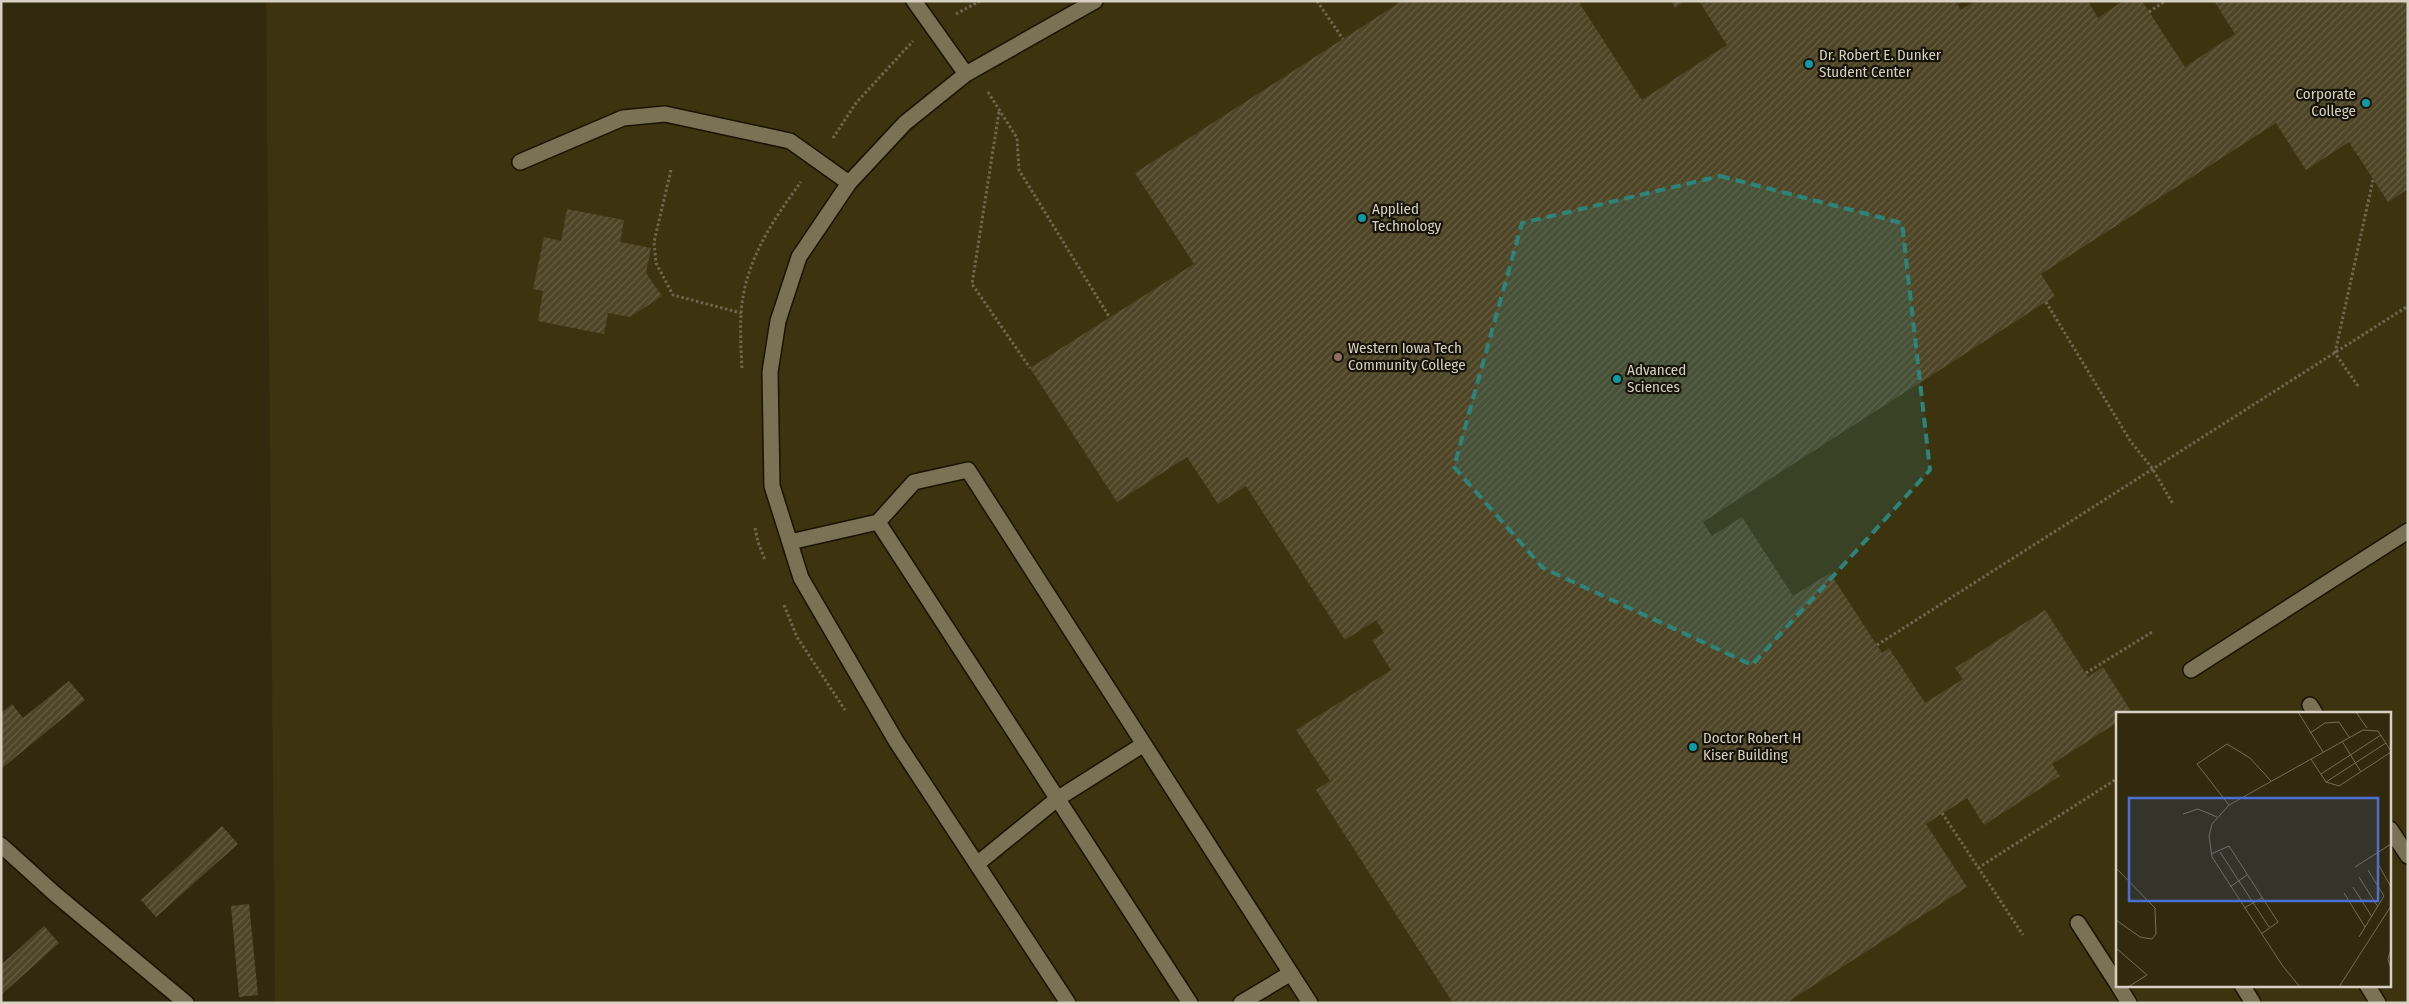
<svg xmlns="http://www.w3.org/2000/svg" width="2409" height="1004" font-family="'Fira Sans Condensed',sans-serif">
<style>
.built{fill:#3d330f;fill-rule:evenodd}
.building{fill:url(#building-hatch)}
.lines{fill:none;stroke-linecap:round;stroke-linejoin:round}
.minor-casing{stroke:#1a1300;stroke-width:18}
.path{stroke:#6f6851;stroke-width:3;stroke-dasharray:2.5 2.5;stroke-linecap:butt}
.minor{stroke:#7b7255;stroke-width:15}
.marked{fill:#2d847b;fill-opacity:0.2;stroke:#2d847b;stroke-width:4;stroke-dasharray:10 6;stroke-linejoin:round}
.culture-dot{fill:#0f9aa8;stroke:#171308;stroke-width:2}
.education-dot{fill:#8d6e63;stroke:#171308;stroke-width:2}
.labels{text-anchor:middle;stroke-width:4.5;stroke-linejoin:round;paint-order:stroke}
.poi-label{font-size:15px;fill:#d6d1c2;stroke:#171308;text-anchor:start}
.inset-road{fill:none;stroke:#746d57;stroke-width:1}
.view{fill:#4b6fd2;fill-opacity:0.15;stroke:#4b6fd2;stroke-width:2.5}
.inset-edge{fill:none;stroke:#d6d1c2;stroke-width:2.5}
</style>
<defs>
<pattern id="building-hatch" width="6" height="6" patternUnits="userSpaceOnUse" patternTransform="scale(1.25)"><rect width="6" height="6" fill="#4e4526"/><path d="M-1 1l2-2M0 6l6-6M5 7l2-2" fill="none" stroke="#675f44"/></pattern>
</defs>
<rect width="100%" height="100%" fill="#322a0f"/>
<!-- built -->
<path class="built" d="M266 1H2408V1003H275ZM2118 713H2390V985H2118Z"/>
<!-- building -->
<path class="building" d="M1402 1H1578L1642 100 1727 45 1699 1H1955L1961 10 1975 1H2088L2098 18 2123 1H2142L2185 67 2235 34 2214 1H2408V189L2388 202 2349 142 2306 170 2276 123 2041 274 2055 296 1703 522 1712 536 1742 517 1793 596 1830 573 1882 653 1889 648 1925 703 1963 679 1955 668 2045 610 2088 677 2103 667 2132 713H2118V722L2052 764 2060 776 1984 825 1967 798 1926 824 1967 887 1786 1003H1453L1316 790 1330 781 1296 730 1391 670 1372 640 1384 633 1376 620 1345 640 1246 486 1218 504 1187 457 1117 502 1030 368 1194 264 1135 173Z
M1671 1H1684L1675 8Z
M567 209 624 220 620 242 651 248 646 273 662 296 630 317 608 313 604 334 538 321 543 291 533 289 544 237 561 241Z
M69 681 85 700 1 769V713L12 704 23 718Z
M222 826 238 844 156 917 141 900Z
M249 904 258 995 239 997 231 906Z
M44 926 59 943 1 995V965Z"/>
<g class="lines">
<!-- minor casing -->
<g class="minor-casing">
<path id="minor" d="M914 1 966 74
M520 162 623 118 665 114 790 141 849 183
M878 522 1190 1003
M790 542 878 522 914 482 968 470 1310 1003
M2191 670 2408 531
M2310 705 2315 713
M2390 829 2408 856
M1 845 55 894 186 1003
M977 864 1057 799 1144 744
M2078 923 2118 985
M2118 985 2129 1003
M2242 985 2253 1003
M2367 985 2378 1003
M1068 1003 896 741 801 578 772 486 770 372 778 321 799 257 849 183 905 123 966 74 1095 1
M1241 1003 1291 973"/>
</g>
<!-- path -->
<path class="path" d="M1317 1 1343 39
M2149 12 2165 1
M956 14 980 1
M988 92 1017 138 1019 170 1110 318
M999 112 972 284 1030 368
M833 138 856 103 913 41
M671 170 654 242 656 263 673 295 741 313
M2046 302 2131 442 2152 468 2173 504
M742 368C741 350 740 331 741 314 744 263 772 221 801 182
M2358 386 2335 353 2373 180
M755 528 758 542 765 560
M784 605 797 637 845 710
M1877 645 2408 306
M2086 673 2152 632
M1942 813 2023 935
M1978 868 2118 778"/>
<!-- minor -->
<use href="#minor" class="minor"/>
</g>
<!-- marked area -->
<path class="marked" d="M1720 176 1902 223 1930 470 1752 665 1543 568 1454 467 1522 223Z"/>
<!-- markers -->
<g class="culture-dot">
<circle cx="1809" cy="64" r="5"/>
<circle cx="2366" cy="103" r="5"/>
<circle cx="1362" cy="218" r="5"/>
<circle cx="1617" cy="379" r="5"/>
<circle cx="1693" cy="747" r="5"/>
</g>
<circle class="education-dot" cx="1338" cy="357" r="5"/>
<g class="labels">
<!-- poi labels -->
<g class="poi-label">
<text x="1819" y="60">Dr. Robert E. Dunker<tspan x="1819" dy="17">Student Center</tspan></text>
<text x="2356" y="99" text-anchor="end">Corporate<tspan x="2356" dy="17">College</tspan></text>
<text x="1372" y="214">Applied<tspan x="1372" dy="17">Technology</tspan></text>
<text x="1348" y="353">Western Iowa Tech<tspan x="1348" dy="17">Community College</tspan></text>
<text x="1627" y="375">Advanced<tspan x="1627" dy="17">Sciences</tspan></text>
<text x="1703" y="743">Doctor Robert H<tspan x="1703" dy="17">Kiser Building</tspan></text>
</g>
</g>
<!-- overview -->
<g transform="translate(2116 712)">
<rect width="275" height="275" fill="#322a0f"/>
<path class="inset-road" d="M182 0 207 40M240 0 251 16M194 21 209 11 223 10 233 25M226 29 245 60M195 47 210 70 223 74 275 40M205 62 265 23M210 70 270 31M113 93 81 52 111 32 134 46 155 69M67 102 82 97 101 105M104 140 153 215M95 142 113 134 162 210 145 222M262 152 275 175M239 155 275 132M0 156 39 196 40 222 36 227 24 225 0 208M243 165 262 195M114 175 131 163M237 175 256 205M228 181 249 215M128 196 146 186M243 225 268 184 252 158M0 236 31 263 12 275M275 237 272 247 275 257M184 275 166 253 96 145 93 124 96 112 113 93 247 18 262 19 275 39M223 275 275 194"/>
<path class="view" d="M13 86H262V189H13Z"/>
<rect width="275" height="275" class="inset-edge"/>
</g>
<!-- border -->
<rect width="2409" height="1004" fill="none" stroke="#d6d1c2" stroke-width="5"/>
</svg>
